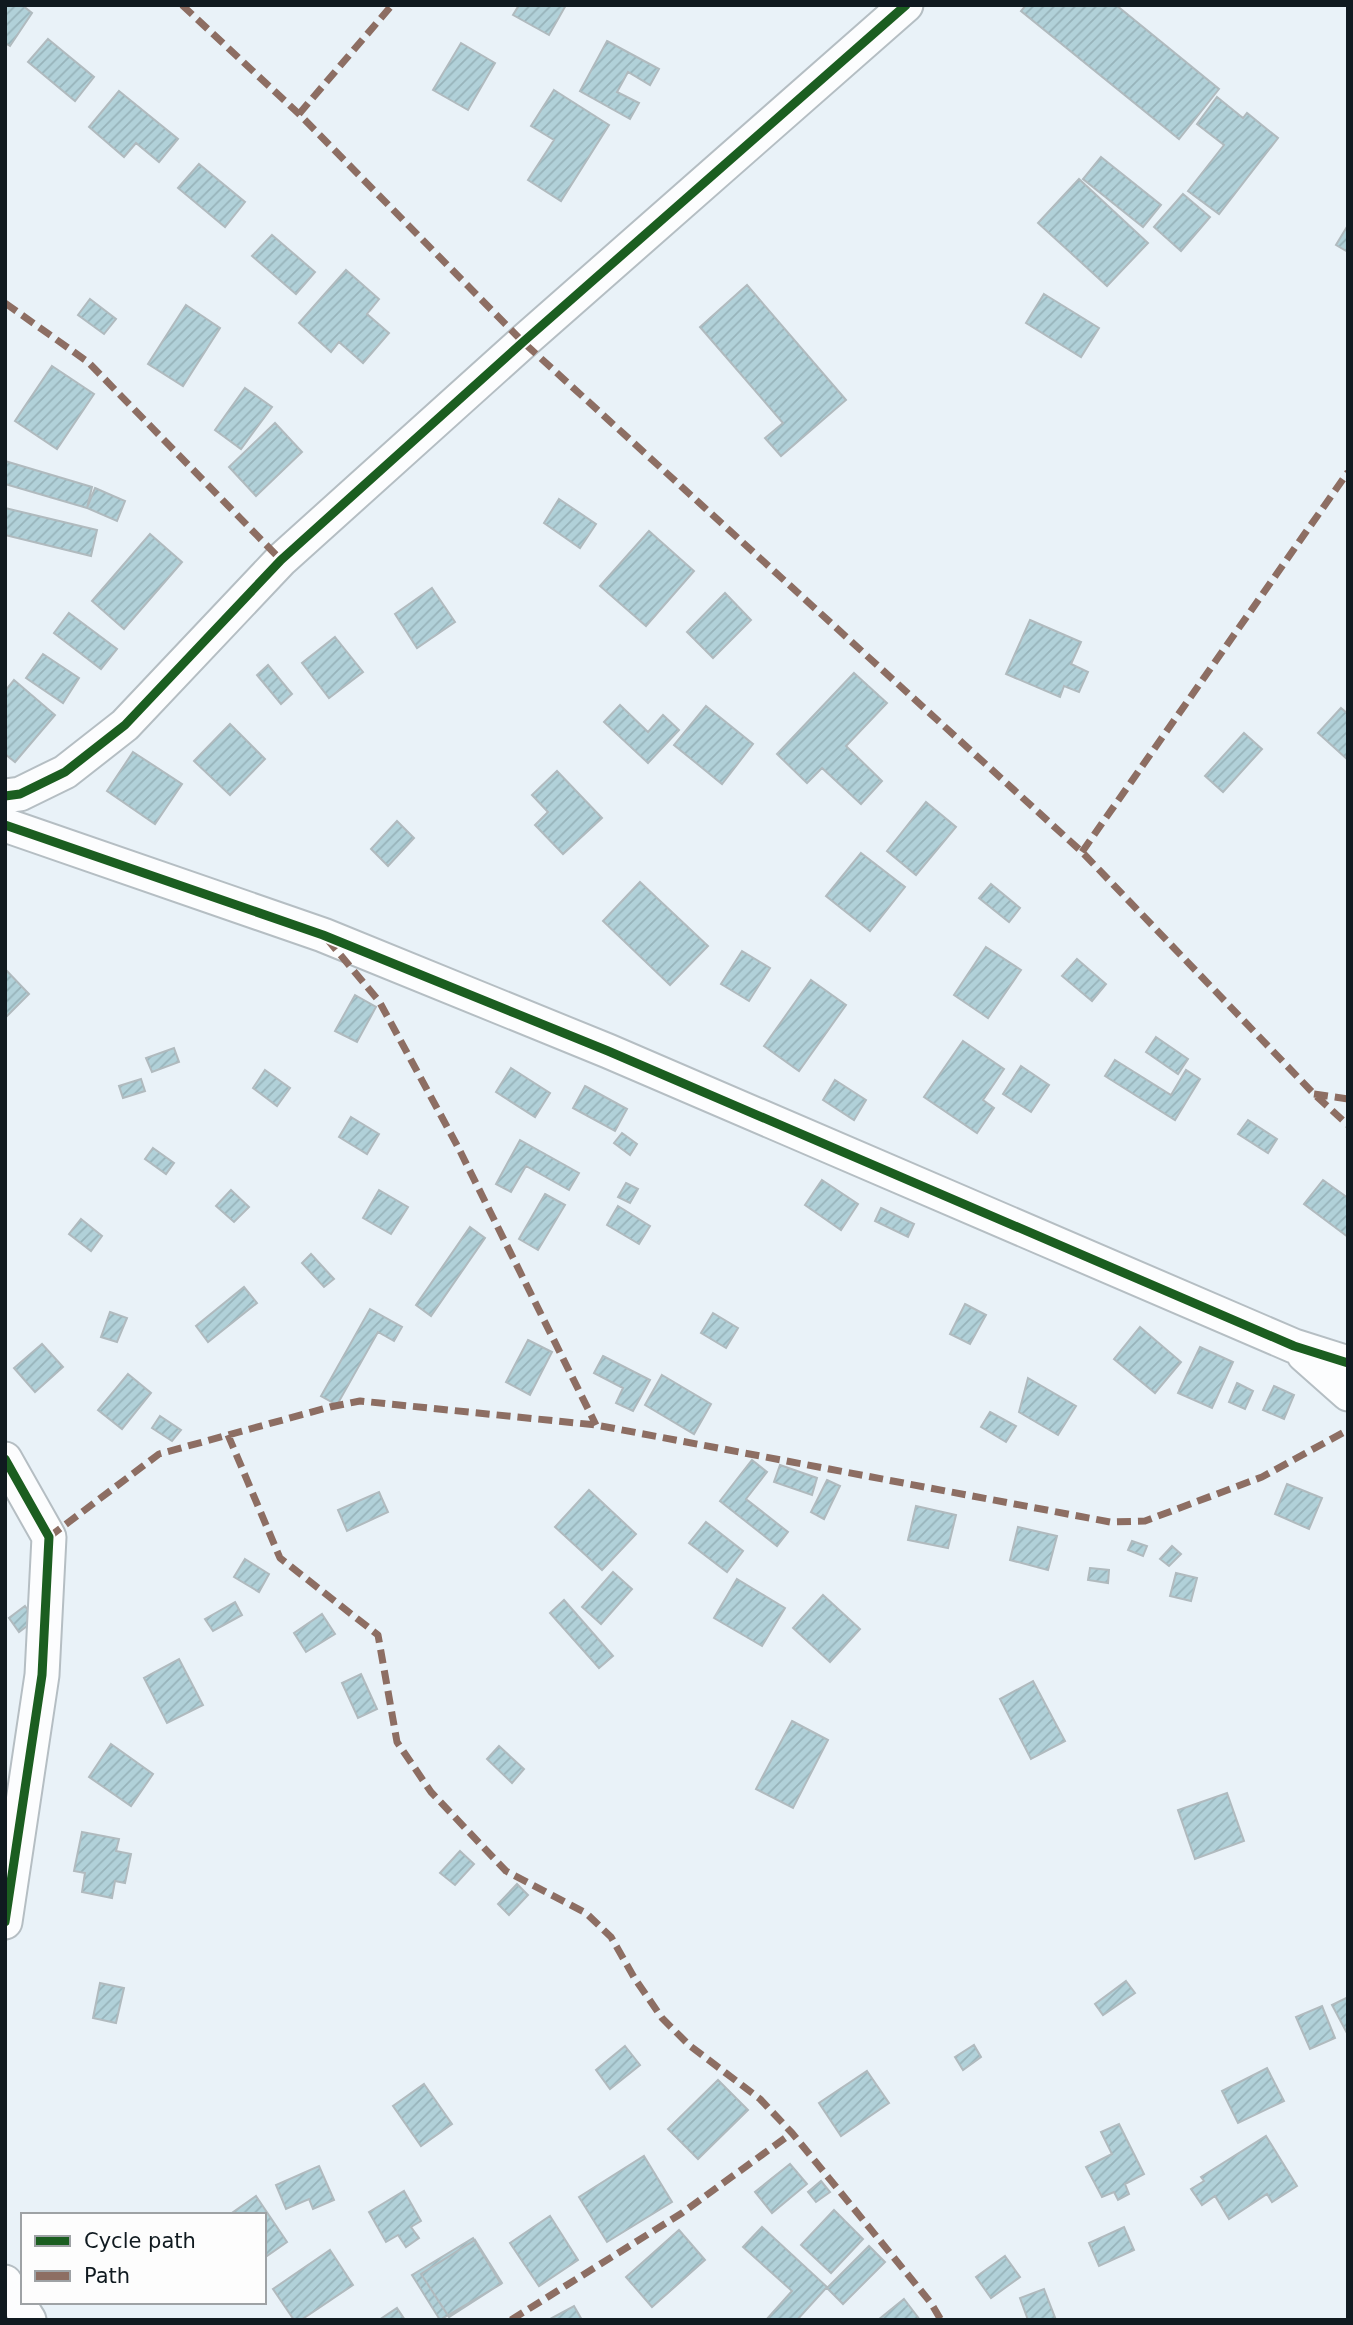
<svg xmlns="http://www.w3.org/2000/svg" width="1353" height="2325" font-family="'DejaVu Sans',sans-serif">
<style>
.building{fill:url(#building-hatch);stroke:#b0babe;stroke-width:2}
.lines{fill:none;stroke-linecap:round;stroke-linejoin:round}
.minor-casing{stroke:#b5bec3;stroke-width:37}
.minor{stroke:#fcfdfe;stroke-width:33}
.quiet{stroke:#8d6e63;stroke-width:7;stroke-dasharray:14 7;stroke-linecap:butt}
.cycleway-casing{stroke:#fdfdfd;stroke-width:13}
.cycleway{stroke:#1b5e20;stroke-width:9}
</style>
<defs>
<pattern id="building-hatch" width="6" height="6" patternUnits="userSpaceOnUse" patternTransform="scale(1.75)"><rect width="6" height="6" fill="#b1d1d9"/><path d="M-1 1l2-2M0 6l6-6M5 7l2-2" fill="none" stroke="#97b3ba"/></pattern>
</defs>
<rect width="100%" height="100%" fill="#e9f2f8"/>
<!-- building -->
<path class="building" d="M5 5H22L32 13 10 46 5 43Z
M519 5H566L549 35 513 15Z
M1026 5H1116L1219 89 1179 139 1021 11Z
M48 39 94 77 75 101 28 62Z
M607 41 659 69 650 85 628 72 617 92 639 103 630 119 580 91Z
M461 43 495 63 468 110 433 90Z
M554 90 609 125 561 201 528 180 554 140 531 126Z
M119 91 178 139 159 162 136 143 124 157 89 127Z
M1217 97 1243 118 1247 113 1278 138 1219 214 1188 191 1224 145 1197 124Z
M1101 157 1161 205 1143 227 1083 179Z
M199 164 245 202 225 227 178 188Z
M1079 179 1148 243 1107 286 1038 223Z
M1183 194 1210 217 1181 251 1154 227Z
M1348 225V252L1336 245Z
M272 235 315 272 296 294 252 256Z
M346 270 379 299 367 314 389 333 363 363 339 342 331 352 299 323Z
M747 285 846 400 781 456 765 438 783 423 700 327Z
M1044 294 1099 328 1081 357 1026 323Z
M90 299 116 319 104 334 78 315Z
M186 305 220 328 183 386 148 364Z
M52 366 94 394 57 449 15 421Z
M245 388 272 407 241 449 215 430Z
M275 423 302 452 256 496 229 467Z
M5 461 92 487 87 508 5 484Z
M95 488 125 501 117 521 87 508Z
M559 499 596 524 580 548 544 523Z
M5 508 97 530 91 556 5 535Z
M649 531 694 571 646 626 600 586Z
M150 534 182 562 124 629 92 601Z
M432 588 455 622 417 648 395 614Z
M725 593 751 620 713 658 687 632Z
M69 613 117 649 101 669 54 633Z
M1030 620 1081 642 1071 664 1088 672 1079 692 1064 686 1060 697 1006 674Z
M335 637 363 672 329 698 302 663Z
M43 654 79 678 63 703 26 678Z
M268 665 292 694 281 704 257 675Z
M854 673 887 703 846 746 882 781 861 804 822 768 807 783 777 754Z
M14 680 55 715 15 762 5 754V691Z
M620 705 648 732 663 715 679 730 648 763 604 722Z
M706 706 753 744 722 784 674 745Z
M1341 708 1348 714V760L1318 733Z
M230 724 265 759 230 795 194 761Z
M1244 733 1262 749 1223 792 1205 776Z
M133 752 182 784 155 824 107 791Z
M557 771 602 818 563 854 535 825 548 812 532 795Z
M926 802 956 827 916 875 887 851Z
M397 821 414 838 388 866 371 849Z
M861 853 905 887 870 931 826 896Z
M640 882 708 946 670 985 603 921Z
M991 884 1020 908 1009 922 979 898Z
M986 947 1021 970 988 1018 954 995Z
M742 951 770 968 749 1001 721 984Z
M1077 959 1106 984 1092 1001 1062 976Z
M5 969 29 994 5 1018Z
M811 980 846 1005 799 1071 764 1046Z
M355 995 376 1007 357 1042 335 1031Z
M1156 1037 1188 1059 1178 1074 1146 1052Z
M963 1041 1004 1069 983 1100 994 1108 977 1133 924 1097Z
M174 1048 179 1062 152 1072 146 1058Z
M1115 1060 1171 1095 1186 1070 1200 1079 1175 1120 1105 1076Z
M1021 1066 1049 1085 1031 1112 1003 1094Z
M511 1068 550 1093 535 1117 496 1092Z
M265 1070 290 1088 277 1106 253 1088Z
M141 1079 145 1091 123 1098 119 1086Z
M835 1080 866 1100 854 1120 823 1100Z
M585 1086 627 1109 615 1131 573 1108Z
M351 1117 379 1134 367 1154 339 1137Z
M1248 1120 1277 1139 1268 1153 1238 1134Z
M622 1133 637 1144 630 1155 614 1143Z
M520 1140 579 1173 569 1190 526 1166 511 1192 496 1184Z
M153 1148 174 1163 166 1174 145 1159Z
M822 1180 858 1204 841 1230 805 1205Z
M1323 1180 1348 1198V1237L1304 1204Z
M626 1183 638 1189 630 1203 618 1197Z
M231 1190 249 1207 234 1222 216 1206Z
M379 1190 408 1207 391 1234 363 1218Z
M545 1194 565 1205 538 1250 519 1239Z
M618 1206 650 1226 639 1244 607 1225Z
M881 1208 914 1224 908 1237 875 1221Z
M81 1219 102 1236 91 1251 69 1234Z
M470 1227 485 1238 431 1316 416 1305Z
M311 1254 334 1279 324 1287 302 1263Z
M244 1287 257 1303 208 1342 196 1326Z
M965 1304 986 1315 970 1344 950 1334Z
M370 1309 402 1327 394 1341 378 1332 337 1405 321 1396Z
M110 1312 127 1318 117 1342 101 1337Z
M713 1313 738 1328 726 1348 701 1333Z
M1140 1327 1181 1362 1155 1393 1114 1359Z
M528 1340 552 1352 530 1395 506 1382Z
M42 1344 63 1367 35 1392 14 1368Z
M1200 1347 1233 1362 1212 1408 1178 1393Z
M603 1356 650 1380 633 1411 616 1403 623 1388 594 1373Z
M128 1374 151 1393 122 1429 98 1410Z
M662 1375 711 1404 694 1434 645 1405Z
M1028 1378 1076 1406 1058 1435 1019 1412Z
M1237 1383 1253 1391 1245 1409 1229 1402Z
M1274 1386 1294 1395 1284 1419 1263 1410Z
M990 1412 1016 1426 1006 1442 981 1427Z
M160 1416 181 1430 172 1441 152 1428Z
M752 1460 767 1472 746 1499 788 1532 777 1546 720 1501Z
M780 1465 817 1478 812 1495 774 1482Z
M827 1480 840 1486 824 1519 811 1512Z
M1287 1484 1322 1498 1309 1529 1275 1514Z
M589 1490 636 1534 602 1570 555 1527Z
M379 1492 388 1512 347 1531 338 1510Z
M916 1506 956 1515 948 1548 908 1540Z
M706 1522 743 1551 727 1572 689 1543Z
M1018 1527 1057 1536 1048 1570 1010 1560Z
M1132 1541 1147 1546 1143 1556 1128 1550Z
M1172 1546 1181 1554 1169 1566 1160 1559Z
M245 1559 269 1574 259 1592 234 1577Z
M1090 1568 1109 1570 1108 1583 1088 1580Z
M613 1572 632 1589 601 1624 582 1607Z
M1176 1573 1197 1578 1191 1601 1170 1596Z
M737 1579 785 1608 762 1646 714 1618Z
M823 1595 860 1629 830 1662 793 1628Z
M564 1600 613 1656 599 1668 550 1613Z
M235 1602 242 1615 213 1631 205 1619Z
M25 1606 35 1620 19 1632 9 1618Z
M322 1614 335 1634 306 1652 294 1633Z
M179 1659 203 1705 167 1723 144 1678Z
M361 1674 377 1709 358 1718 342 1683Z
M1033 1681 1065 1741 1031 1759 1000 1699Z
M792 1721 828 1740 793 1808 756 1789Z
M111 1744 153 1774 131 1806 89 1777Z
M499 1746 524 1769 512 1783 487 1759Z
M1227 1793 1244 1841 1195 1859 1178 1810Z
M82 1832 119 1839 116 1851 131 1854 125 1883 115 1881 112 1898 82 1892 85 1873 74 1871Z
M460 1851 474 1864 455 1885 440 1873Z
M517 1884 528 1895 509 1915 498 1904Z
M1126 1981 1135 1993 1103 2015 1095 2004Z
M100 1983 124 1988 116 2023 93 2018Z
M1348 1997V2035L1332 2005Z
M1322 2006 1335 2038 1310 2049 1296 2017Z
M974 2045 981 2057 963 2070 955 2057Z
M625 2046 640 2065 610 2089 596 2070Z
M1267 2068 1284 2101 1238 2123 1222 2091Z
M867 2071 889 2103 841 2136 819 2103Z
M718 2080 748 2110 698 2159 668 2129Z
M424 2084 452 2124 421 2146 393 2106Z
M1119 2124 1144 2174 1125 2184 1129 2194 1118 2200 1114 2192 1102 2197 1086 2167 1112 2154 1101 2132Z
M1266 2136 1297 2186 1272 2202 1267 2194 1229 2219 1215 2196 1202 2205 1191 2189 1204 2181 1201 2177Z
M644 2156 672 2202 607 2242 579 2197Z
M790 2164 807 2184 772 2213 755 2192Z
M319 2166 334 2200 313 2209 309 2199 286 2209 276 2185Z
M821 2181 830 2192 816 2202 808 2192Z
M404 2191 421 2221 411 2227 419 2238 406 2247 398 2235 386 2242 369 2212Z
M256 2196 287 2242 264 2258V2215H229Z
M834 2210 863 2239 831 2273 801 2245Z
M550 2216 578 2260 539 2286 510 2243Z
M762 2227 827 2287 797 2320H766L792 2291 743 2247Z
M1124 2227 1134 2250 1099 2266 1089 2243Z
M679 2230 705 2260 652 2307 626 2277Z
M473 2238 501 2284 440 2320 412 2275Z
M475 2240 502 2283 449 2317 421 2274Z
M869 2246 885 2262 843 2304 827 2288Z
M330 2250 353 2285 301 2320H294L273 2289Z
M1005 2256 1020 2277 991 2298 976 2277Z
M1044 2289 1056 2320H1028L1020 2298Z
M904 2299 920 2320H878Z
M574 2306 582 2320H551L550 2319Z
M397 2308 405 2320H379Z"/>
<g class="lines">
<!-- minor casing -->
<g class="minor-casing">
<path id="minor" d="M5 796 20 794 65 772 125 725 281 560 523 342 906 5
M5 825 323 935 608 1051 1294 1346 1348 1363
M1304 1355 1348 1394
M5 1459 49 1537 42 1675 5 1922
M5 2282 29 2320"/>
</g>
<!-- minor -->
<use href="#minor" class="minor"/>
<!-- quiet -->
<path class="quiet" d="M182 5 299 114 523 342 1082 852 1314 1094 1348 1125
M299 114 392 5
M5 303 88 362 281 560
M1082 852 1348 472
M327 939 379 1001 398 1036 458 1147 596 1425
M1314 1094 1348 1099
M228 1435 280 1558 378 1635 397 1742 431 1792 506 1871 586 1913 611 1937 635 1979 662 2018 689 2045 760 2099 792 2133 931 2303 941 2320
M49 1537 159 1454 330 1407 360 1401 596 1425 1110 1522 1145 1521 1262 1477 1348 1430
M511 2320 682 2213 792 2133"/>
<!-- cycleway casing -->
<g class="cycleway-casing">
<path id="cycleway" d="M5 796 20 794 65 772 125 725 281 560 523 342 906 5
M5 825 323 935 608 1051 1294 1346 1348 1363
M5 1459 49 1537 42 1675 5 1922"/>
</g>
<!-- cycleway -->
<use href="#cycleway" class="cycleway"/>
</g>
<!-- border -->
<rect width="1353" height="2325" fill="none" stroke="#101a20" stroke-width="14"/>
<!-- legend -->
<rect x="21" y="2213" width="245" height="91" fill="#fdfdfd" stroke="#9ea2a5" stroke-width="2"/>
<rect x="35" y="2236" width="35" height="10" fill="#1b5e20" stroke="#9ea2a5" stroke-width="2"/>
<text x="84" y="2248" font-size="21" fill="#101a20">Cycle path</text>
<rect x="35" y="2271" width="35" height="10" fill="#8d6e63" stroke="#9ea2a5" stroke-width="2"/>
<text x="84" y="2283" font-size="21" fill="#101a20">Path</text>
</svg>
